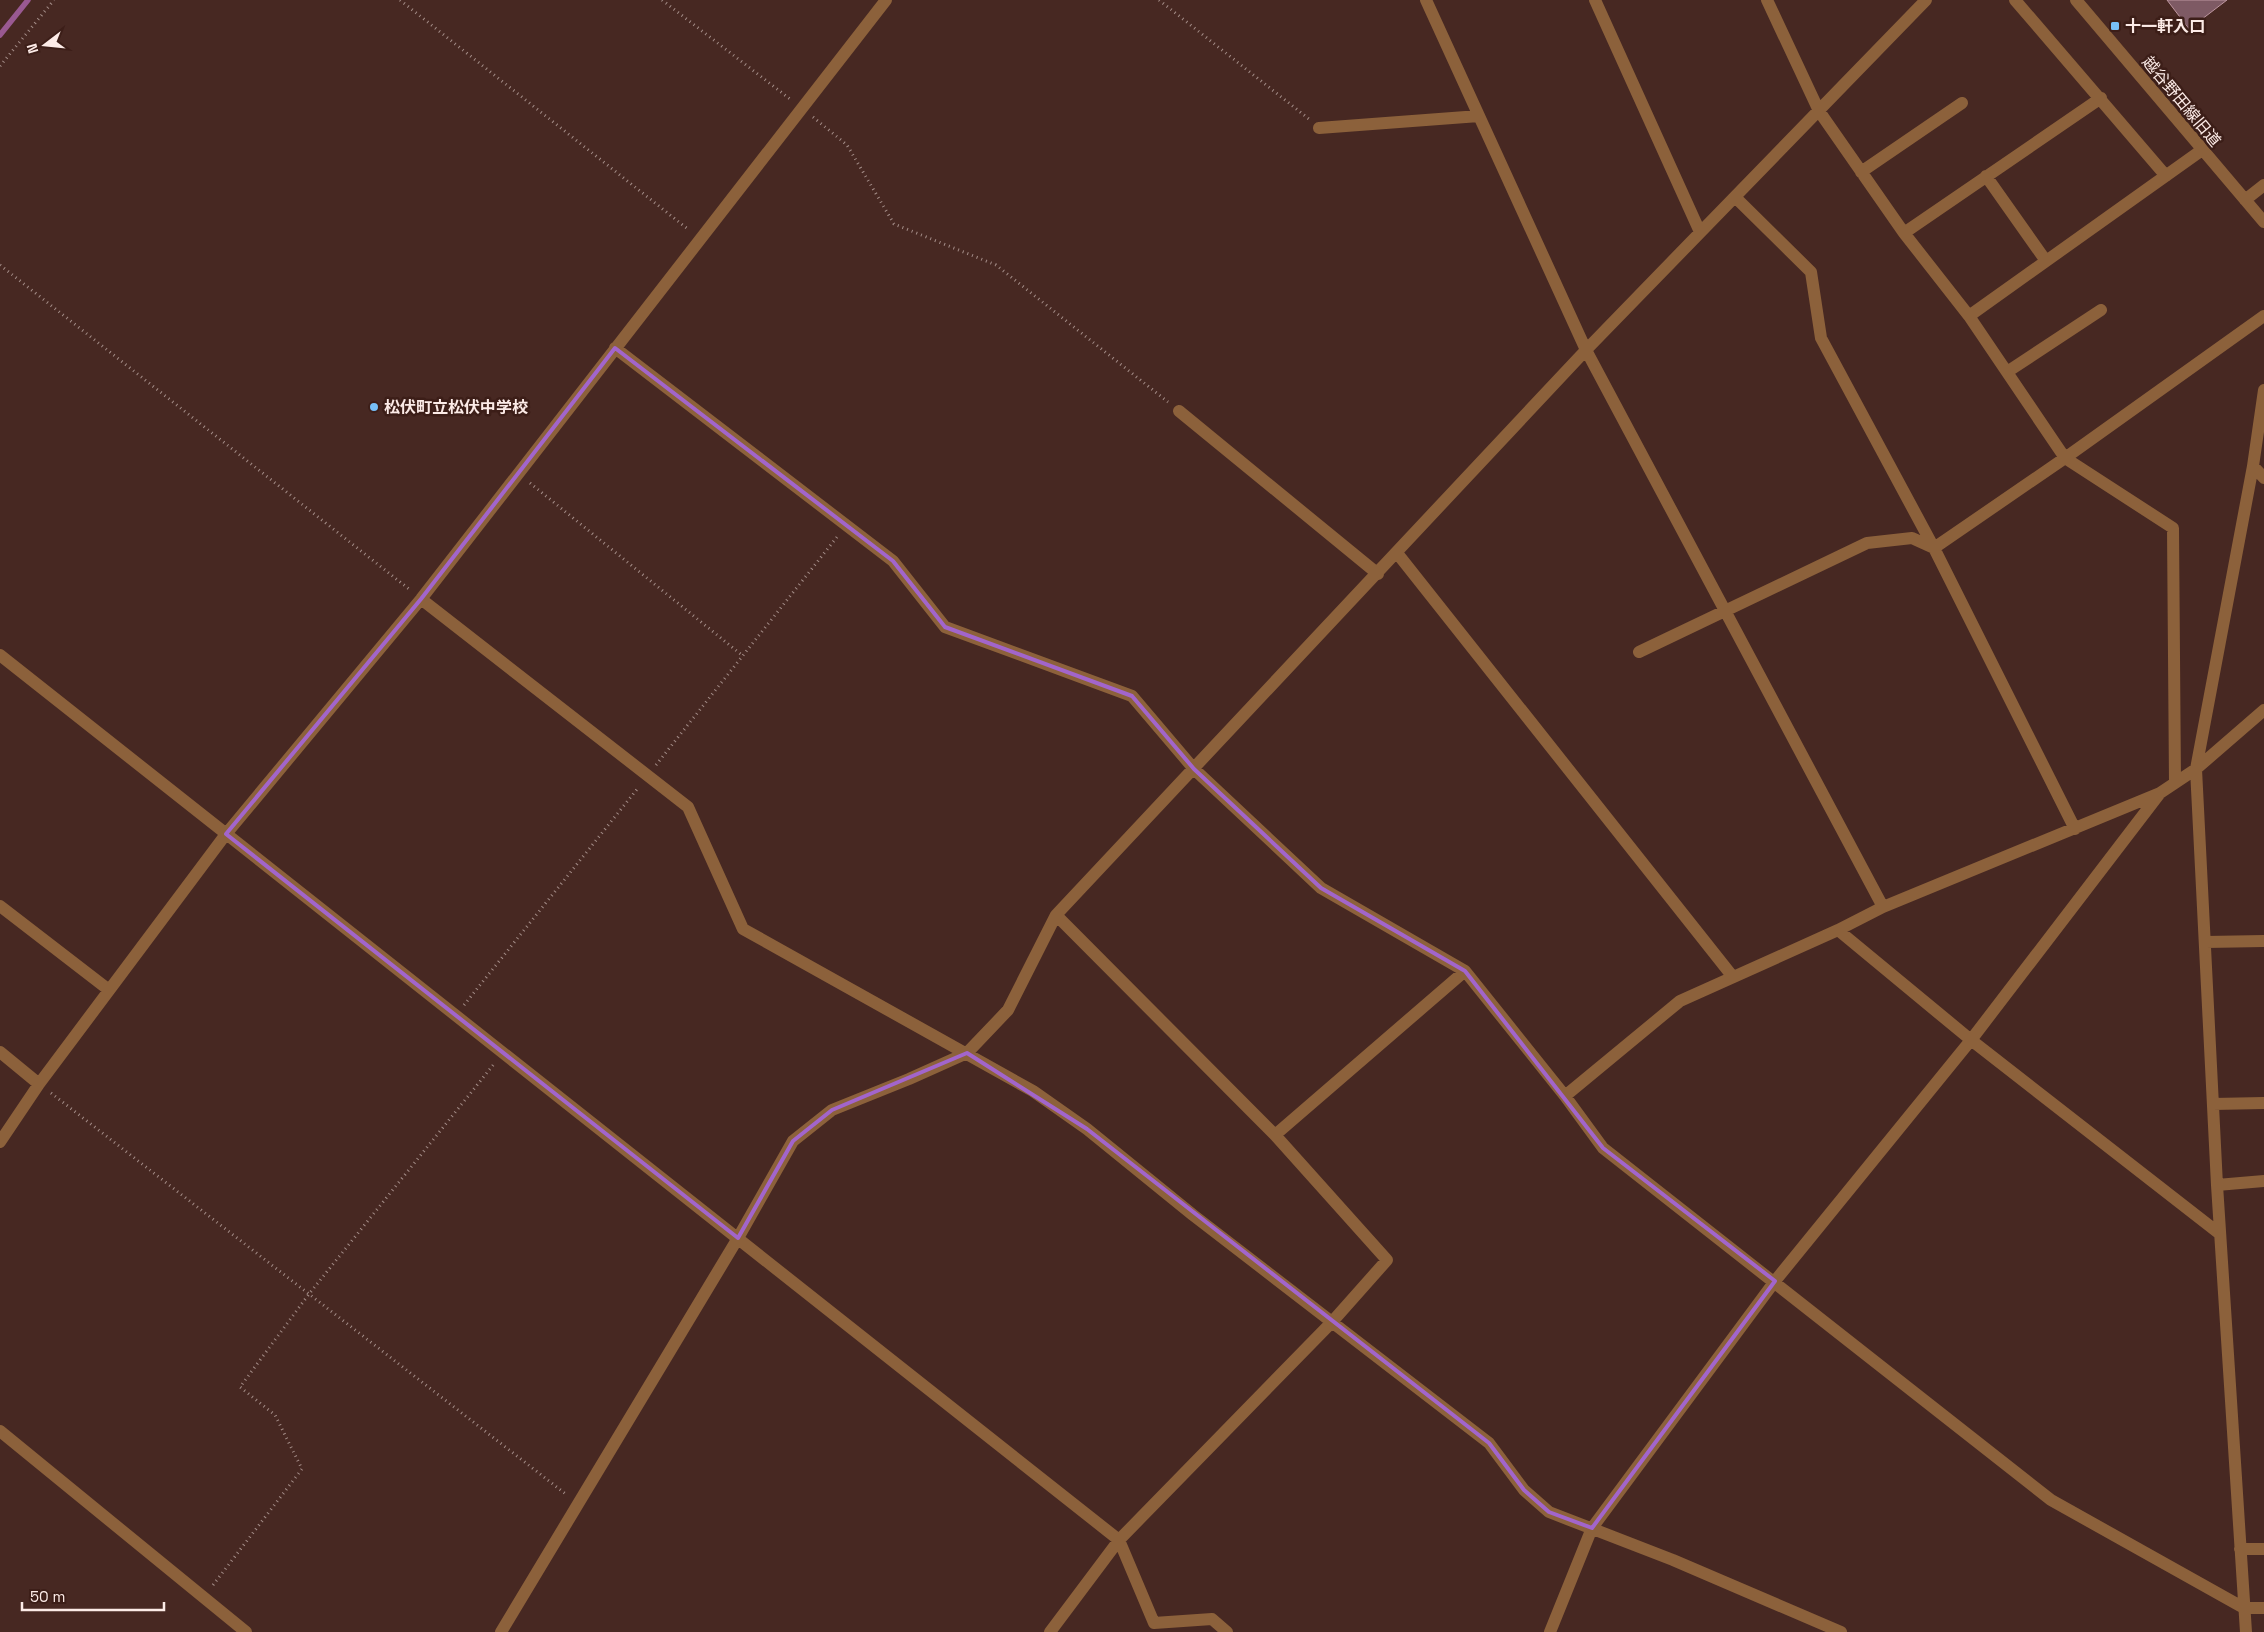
<svg xmlns="http://www.w3.org/2000/svg" width="2264" height="1632" font-family="'Space Grotesk','Noto Sans JP',sans-serif">
<style>
.lines{fill:none;stroke-linecap:round;stroke-linejoin:round}
.stream{stroke:#995991;stroke-width:5.5}
.building{fill:#7e5a64;stroke:#be96a0}
.path{stroke:#a48d88;stroke-width:3;stroke-dasharray:1 4;stroke-linecap:butt}
.minor{stroke:#8c613b;stroke-width:12}
.marked{fill:none;stroke:#a265cb;stroke-width:4;stroke-linejoin:round}
.poi-dot{fill:#77bff7;stroke:#3c1e18;stroke-width:2}
.labels{text-anchor:middle;stroke-width:5;stroke-linejoin:round;paint-order:stroke}
.poi-label{font-size:16px;font-weight:bold;fill:#fcebe7;stroke:#3c1e18;text-anchor:start}
.street-label{font-size:16px;fill:#fcebe7;stroke:#3c1e18}
</style>
<rect width="100%" height="100%" fill="#472822"/>
<g class="lines">
<!-- stream -->
<path class="stream" d="M0 35 28 0"/>
</g>
<!-- building -->
<path class="building" d="M2167 0H2227L2189 29Z"/>
<g class="lines">
<!-- path -->
<path class="path" d="M400 0 689 230
M662 0 790 99
M1159 0 1309 119
M0 66 54 0
M813 117 847 145 894 224 996 265 1168 402
M0 265 409 589
M530 483 743 656
M656 765 837 537
M464 1005 638 788
M51 1093 567 1495
M213 1585 302 1469 275 1415 240 1387 309 1294 494 1064"/>
<!-- minor -->
<path class="minor" d="M1426 0 1586 350 1883 907
M1595 0 1700 232
M1767 0 1819 111 1904 233 1969 316 2065 458 2173 528 2175 783
M2015 0 2166 176
M2076 0 2264 222
M1319 128 1479 116
M1861 172 1962 103
M1986 176 2046 261
M1735 197 1811 272 1821 338 1934 548
M2245 200 2264 185
M1904 233 2101 98
M1969 316 2202 150
M615 348 893 561 945 627 1132 696 1194 769 1321 888 1465 971 1565 1096 1603 1148 2051 1500 2244 1608H2264
M2007 372 2101 310
M1179 411 1378 574
M2253 466 2264 478
M1397 553 1733 977
M421 599 688 807 743 929 1033 1091 1087 1129 1193 1215 1489 1443 1524 1490 1549 1512 1673 1560 1841 1632
M1639 652 1867 543 1912 538 1934 548
M0 655 1119 1540 1154 1623 1212 1619 1227 1632
M2075 829 1934 548 2065 458 2264 316
M0 906 109 990
M1838 930 1971 1040 2220 1234
M2206 942 2264 941
M0 1052 39 1084
M1565 1096 1680 1001 1838 930 1883 907 2160 793 2196 769 2264 710
M2213 1104 2264 1103
M1275 1135 1465 971
M0 1142 39 1084 226 834 421 599 886 0
M2217 1185 2264 1181
M0 1431 246 1632
M2240 1549H2264
M501 1632 738 1238 793 1141 832 1110 909 1079 967 1053 1008 1010 1056 915 1586 350 1926 0
M1050 1632 1119 1540 1332 1322 1387 1260 1275 1135 1056 915
M1550 1632 1592 1528 1775 1281 1971 1040 2160 793
M2246 1632 2217 1185 2196 769 2253 466 2264 390"/>
</g>
<!-- marked area -->
<path class="marked" d="M615 348 893 561 945 627 1132 696 1194 769 1321 888 1465 971 1603 1148 1775 1281 1592 1528 1549 1512 1524 1490 1489 1443 1087 1129 967 1053 832 1110 793 1141 738 1238 226 834 421 599Z"/>
<!-- markers -->
<g class="poi-dot">
<rect x="2110" y="21" width="10" height="10" rx="2.5"/>
<circle cx="374" cy="407" r="5"/>
</g>
<g class="labels">
<!-- poi labels -->
<g class="poi-label">
<text x="2125" y="32">十一軒入口</text>
<text x="384" y="413">松伏町立松伏中学校</text>
</g>
<!-- street labels -->
<g class="street-label">
<text transform="translate(2182 101) rotate(50)" y="6">越谷野田線旧道</text>
</g>
</g>
<!-- north arrow -->
<g transform="translate(45 45) rotate(254)" stroke="#3c1e18" stroke-width="4" paint-order="stroke">
<path d="M0-4L9 19L0 12L-9 19Z" fill="#fcebe7"/>
<text y="-8" font-size="14" font-weight="bold" text-anchor="middle" fill="#fcebe7">N</text>
</g>
<!-- scale -->
<path d="M22 1602v8h142v-8" fill="none" stroke="#fcebe7" stroke-width="2.5"/>
<text x="30" y="1602" font-size="15" fill="#fcebe7" stroke="#3c1e18" stroke-width="4" paint-order="stroke">50 m</text>
</svg>
